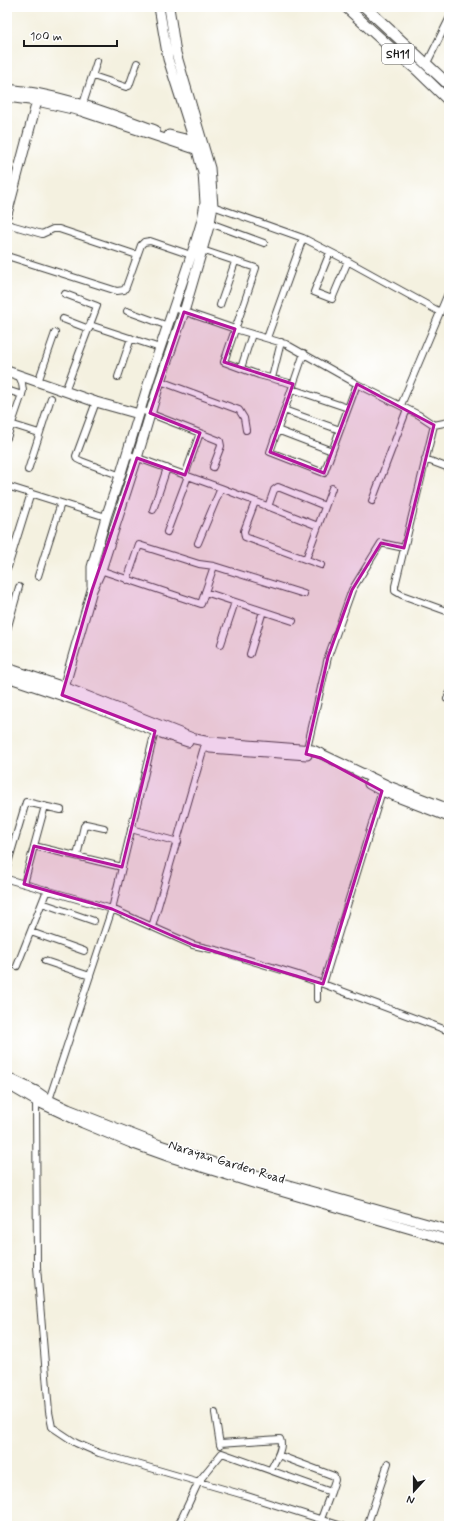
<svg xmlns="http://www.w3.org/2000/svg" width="456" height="1533" font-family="Mynerve,sans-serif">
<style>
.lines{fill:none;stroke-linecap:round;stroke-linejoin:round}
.street-casing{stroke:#3c3c39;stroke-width:8}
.secondary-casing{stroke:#3c3c39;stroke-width:11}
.primary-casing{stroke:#3c3c39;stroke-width:12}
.street{stroke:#fff;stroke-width:6}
.secondary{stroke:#fff;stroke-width:9}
.primary{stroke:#fff;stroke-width:10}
.marked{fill:#b5179e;fill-opacity:0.2;stroke:#b5179e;stroke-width:3;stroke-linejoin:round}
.labels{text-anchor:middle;stroke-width:3;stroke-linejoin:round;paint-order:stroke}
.shield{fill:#fff;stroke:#606060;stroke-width:1}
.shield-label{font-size:12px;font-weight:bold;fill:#1c1c1c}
.street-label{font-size:13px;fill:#1c1c1c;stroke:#fff}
</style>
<rect width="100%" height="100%" fill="#fff"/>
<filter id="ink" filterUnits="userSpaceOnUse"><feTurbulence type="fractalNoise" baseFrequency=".025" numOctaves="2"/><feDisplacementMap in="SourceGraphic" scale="8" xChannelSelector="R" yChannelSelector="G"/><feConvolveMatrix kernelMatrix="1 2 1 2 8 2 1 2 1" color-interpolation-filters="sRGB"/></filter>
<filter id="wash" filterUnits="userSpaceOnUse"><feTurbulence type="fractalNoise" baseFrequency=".012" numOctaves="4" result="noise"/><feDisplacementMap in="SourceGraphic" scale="16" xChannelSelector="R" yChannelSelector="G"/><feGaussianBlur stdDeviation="0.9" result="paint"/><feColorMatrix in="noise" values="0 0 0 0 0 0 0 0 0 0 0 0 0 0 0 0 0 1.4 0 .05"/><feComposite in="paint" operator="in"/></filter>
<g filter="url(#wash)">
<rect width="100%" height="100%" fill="#f4f1e0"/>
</g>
<g filter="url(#ink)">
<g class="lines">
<!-- street casing -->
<g class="street-casing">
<path id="street" d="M426 65 449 19
M93 76 126 87 129 86 137 63
M82 107 97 61
M210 205 303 238 342 258 440 312
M210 223 264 243
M7 224 42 234 53 229H59L137 255
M202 250 256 268 224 362 259 375 293 384
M330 252 314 292 332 299 348 261
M7 256 117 291 124 290 126 287 141 245 144 242 150 241 191 255
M65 294 97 306 65 391
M220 305 235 262
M174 308 235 329 286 344 357 384 419 415 434 425 395 586V591L402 595 449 612
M127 311 168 326
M63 319 89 329
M90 325 160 348
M267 338 303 238
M304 353 270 452 324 473 357 384
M241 368 252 334
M118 377 131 338
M272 378 281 342
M160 381 239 410 244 418 246 430
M38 382 55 333
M292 389 348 408
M7 390 22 395
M96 402 76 456 77 459 81 461 121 476
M401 405 449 291
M141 410 200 433 220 441 221 446 213 467
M284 410 340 430
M7 423 39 433
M434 425 449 422
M277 430 332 451
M7 438 23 391 22 383 19 376
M127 454 221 488 318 526
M425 459 449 468
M28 470 51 398
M185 475 200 433
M7 486 106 517
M372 501 407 409
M255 502 244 531 245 537 321 565
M268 507 274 490 278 487 325 506
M153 510 167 468
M167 532 188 476
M198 543 221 488
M306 559 332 488
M214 566 304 594
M8 567 31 493
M97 569 201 604 214 566 199 564 139 545 127 580
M38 576 61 503
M205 592 293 621
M7 630 19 587
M221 644 235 602
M250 654 263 611
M447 699 449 694
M306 753 328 657 352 590 381 543 404 548
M45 806 34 846 122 867
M131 829 178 842
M77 856 84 826 86 824 104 828
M7 866 26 802 61 810
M7 879 112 909 193 945 220 951 295 974 323 984 382 791
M24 884 34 846
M42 903 94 921
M152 927 204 747
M31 932 84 951
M45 961 90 976
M17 966 47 890
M317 982V999
M323 984 449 1031
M36 1099 37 1267 49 1412 52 1427 76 1443 99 1453 244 1495 342 1526
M49 1100 112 909 155 731
M215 1413 220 1445
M220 1443 280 1439C284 1448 275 1461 271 1469
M278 1455 334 1476 335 1480 331 1492
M178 1526 199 1481 222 1453 331 1492 321 1519
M367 1526 388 1463
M448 1526 449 1524"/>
</g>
<!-- secondary casing -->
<g class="secondary-casing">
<path id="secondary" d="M7 89C61 94 105 112 155 130
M7 97 37 101 81 111 201 151
M169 135 198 142
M7 214 37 101
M7 371 96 402 139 414
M92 586V567L106 517 121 473 150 378 194 247 202 220 205 203 203 173 197 150 168 59 159 7
M7 668 64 687 195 739 210 742 313 750 391 787 449 809
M7 677 81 702 155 731 188 742
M62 695 92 590 101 570 137 458 160 381 184 312 210 223 213 206 210 168 176 53 169 7
M210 748 307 755
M369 784 382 791 449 817
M7 1077 36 1091 49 1100 68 1109 160 1145 242 1172 449 1230
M7 1084 36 1101 83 1123 131 1143 170 1157 253 1183 449 1240"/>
</g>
<!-- primary casing -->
<g class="primary-casing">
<path id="primary" d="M346 7 392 49 417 70 449 101
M365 7 449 85"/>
</g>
<!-- street -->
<use href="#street" class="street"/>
<!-- secondary -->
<use href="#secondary" class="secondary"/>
<!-- primary -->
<use href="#primary" class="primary"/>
</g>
</g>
<!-- marked area -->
<path class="marked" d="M184 312 235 329 224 362 293 384 270 452 324 473 357 384 434 425 404 548 381 543 352 590 328 657 306 754 321 758 382 791 323 984 193 945 112 909 24 884 34 846 122 867 155 731 62 695 92 590 137 458 185 475 200 433 150 413Z"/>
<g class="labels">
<!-- shield labels -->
<rect class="shield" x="382" y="44" width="32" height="20" rx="3"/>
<g class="shield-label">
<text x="398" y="58">SH11</text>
</g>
<!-- street labels -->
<g class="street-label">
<text transform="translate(227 1161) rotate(17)" y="5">Narayan Garden Road</text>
</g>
</g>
<!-- margin -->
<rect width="456" height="1533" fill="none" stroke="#fff" stroke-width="24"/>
<!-- north arrow -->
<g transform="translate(414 1491) rotate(201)" stroke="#ffffff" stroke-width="3" paint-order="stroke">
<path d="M0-3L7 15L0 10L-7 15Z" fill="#1c1c1c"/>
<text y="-6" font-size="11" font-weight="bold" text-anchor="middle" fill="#1c1c1c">N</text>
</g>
<!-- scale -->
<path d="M24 40v6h93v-6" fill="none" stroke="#1c1c1c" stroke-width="2"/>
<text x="30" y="40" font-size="12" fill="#1c1c1c" stroke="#ffffff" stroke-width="3" paint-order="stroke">100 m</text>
</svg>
